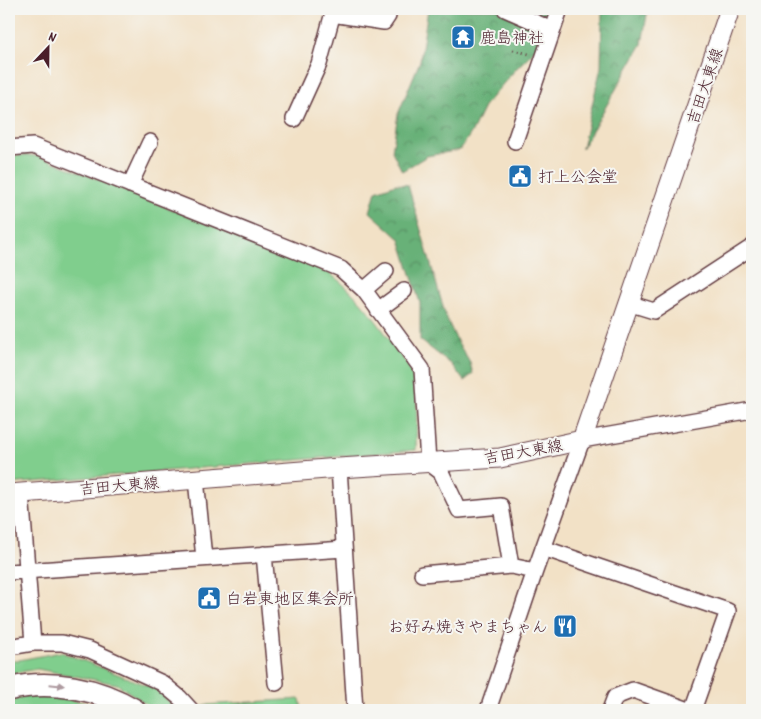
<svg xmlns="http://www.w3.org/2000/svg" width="761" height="719" font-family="Dekko,'Klee One',sans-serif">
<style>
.grass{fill:#80ce8d;stroke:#65765c}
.forest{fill:url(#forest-crowns);stroke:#596852}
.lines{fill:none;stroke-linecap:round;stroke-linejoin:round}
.minor-casing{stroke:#633c42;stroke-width:18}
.major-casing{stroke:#633c42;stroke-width:21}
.highway-casing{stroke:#633c42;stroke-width:25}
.path{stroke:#633c42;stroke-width:3;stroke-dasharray:1 4;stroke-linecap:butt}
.minor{stroke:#fff;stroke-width:15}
.major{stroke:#fff;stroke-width:19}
.highway{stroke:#fff;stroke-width:22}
.oneway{fill:#ae9aa0}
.labels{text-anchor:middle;stroke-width:4;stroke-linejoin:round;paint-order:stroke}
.poi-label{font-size:16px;fill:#4a1f2b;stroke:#f6f6f2;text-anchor:start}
.street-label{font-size:16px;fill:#4a1f2b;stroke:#f6f6f2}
</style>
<defs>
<pattern id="forest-crowns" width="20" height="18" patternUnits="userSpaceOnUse" patternTransform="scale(1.25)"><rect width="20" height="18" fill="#68b178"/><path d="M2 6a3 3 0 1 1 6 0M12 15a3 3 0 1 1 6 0" fill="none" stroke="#588f63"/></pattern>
</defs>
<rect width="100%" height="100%" fill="#f6f6f2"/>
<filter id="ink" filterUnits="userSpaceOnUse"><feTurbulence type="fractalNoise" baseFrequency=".02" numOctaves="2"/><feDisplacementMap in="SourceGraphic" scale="10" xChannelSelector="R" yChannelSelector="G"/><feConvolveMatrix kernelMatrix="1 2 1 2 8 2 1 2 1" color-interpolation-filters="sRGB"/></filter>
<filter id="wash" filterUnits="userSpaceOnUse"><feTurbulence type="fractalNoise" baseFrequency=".0096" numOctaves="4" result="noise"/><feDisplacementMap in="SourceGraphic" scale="20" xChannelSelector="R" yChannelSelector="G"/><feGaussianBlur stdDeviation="1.12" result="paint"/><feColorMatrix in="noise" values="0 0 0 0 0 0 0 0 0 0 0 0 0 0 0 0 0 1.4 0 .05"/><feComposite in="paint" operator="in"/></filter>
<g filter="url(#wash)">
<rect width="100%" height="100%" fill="#f2e1c6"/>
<!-- grass -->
<path class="grass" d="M28 155 41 157 87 175 327 272C360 293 386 335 409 367 420 391 416 424 416 450L9 484V156Z
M61 652 156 689 178 710H155L117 684 37 669 9 674V662Z
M35 692 114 709 9 710V702Z
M300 699 302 710H207L204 705Z"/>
<!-- forest -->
<path class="forest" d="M428 9H558L543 42 515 70 485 105 473 130 460 150 427 156 402 171 392 151 398 114 420 61Z
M602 9H648L642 44 582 148 601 67Z
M396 184 408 185 446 317 457 341 470 363 473 374 464 381 451 364 420 340V303L400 239 370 212 376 191Z"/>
</g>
<g filter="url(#ink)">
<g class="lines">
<!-- minor casing -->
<g class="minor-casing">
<path id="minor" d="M505 9 553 30
M332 14 384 22 388 16
M294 119 319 64 334 9
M515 141 560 9
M9 148 33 146 341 269 364 290 422 369 428 462 441 472 459 510 501 506 511 566 535 571
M130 185 150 142
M364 290 386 271
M628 303 654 311 752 247
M378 310 404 291
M339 468 355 710
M196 479 204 558
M21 493 33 643
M543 548 728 611 693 710
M264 554 276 683
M9 572 344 549
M422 574 511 566
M9 647 33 643H62L90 650 162 683 180 698 191 710
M488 710 535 571 582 440 752 410
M610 710 615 697 633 690 689 710"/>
</g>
<!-- major casing -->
<g class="major-casing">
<path id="major" d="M9 494 339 468 500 458 582 440 730 9"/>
</g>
<!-- highway casing -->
<g class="highway-casing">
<path id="highway" d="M9 689C50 679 98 688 134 710"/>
</g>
<!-- path -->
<path class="path" d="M513 50 529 54"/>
<!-- minor -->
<use href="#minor" class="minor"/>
<!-- major -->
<use href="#major" class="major"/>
<!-- highway -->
<use href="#highway" class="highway"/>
</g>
<!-- one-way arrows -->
<defs><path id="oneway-solid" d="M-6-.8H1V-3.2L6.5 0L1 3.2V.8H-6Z" transform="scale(1.25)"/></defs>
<use class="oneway" href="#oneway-solid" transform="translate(57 685) rotate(6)"/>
</g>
<!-- icons -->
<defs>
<g id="temple-square" transform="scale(1.25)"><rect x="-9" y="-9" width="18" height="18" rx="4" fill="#1f6fb2" stroke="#f6f6f2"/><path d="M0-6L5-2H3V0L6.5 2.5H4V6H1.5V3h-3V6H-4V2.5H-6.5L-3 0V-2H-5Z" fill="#fff"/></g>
<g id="civic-square" transform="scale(1.25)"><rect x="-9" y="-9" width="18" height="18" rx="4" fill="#1f6fb2" stroke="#f6f6f2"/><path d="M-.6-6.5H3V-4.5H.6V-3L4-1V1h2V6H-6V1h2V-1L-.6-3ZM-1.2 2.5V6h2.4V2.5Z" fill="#fff"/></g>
<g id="restaurant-square" transform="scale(1.25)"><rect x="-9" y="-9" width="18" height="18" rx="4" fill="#1f6fb2" stroke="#f6f6f2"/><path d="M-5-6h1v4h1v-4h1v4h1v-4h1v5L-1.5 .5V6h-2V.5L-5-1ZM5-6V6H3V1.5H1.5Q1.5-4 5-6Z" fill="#fff"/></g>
</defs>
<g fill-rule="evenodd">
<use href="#temple-square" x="463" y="37"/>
<use href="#civic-square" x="520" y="176"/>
<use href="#civic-square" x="209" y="598"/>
<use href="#restaurant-square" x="565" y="626"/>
</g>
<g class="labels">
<!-- poi labels -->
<g class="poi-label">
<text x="480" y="43">鹿島神社</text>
<text x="538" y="182">打上公会堂</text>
<text x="226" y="604">白岩東地区集会所</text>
<text x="548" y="632" text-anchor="end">お好み焼きやまちゃん</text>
</g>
<!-- street labels -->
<g class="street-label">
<text transform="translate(704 86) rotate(-71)" y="6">吉田大東線</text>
<text transform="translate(523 451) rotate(-10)" y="6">吉田大東線</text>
<text transform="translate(119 485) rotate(-5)" y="6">吉田大東線</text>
</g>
</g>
<!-- margin -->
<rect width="761" height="719" fill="none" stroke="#f6f6f2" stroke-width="30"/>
<!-- north arrow -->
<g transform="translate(48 48) rotate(22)" stroke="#f6f6f2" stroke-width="4" paint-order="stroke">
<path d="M0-4L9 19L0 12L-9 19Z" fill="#4a1f2b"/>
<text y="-8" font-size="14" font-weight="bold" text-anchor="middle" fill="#4a1f2b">N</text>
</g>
</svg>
